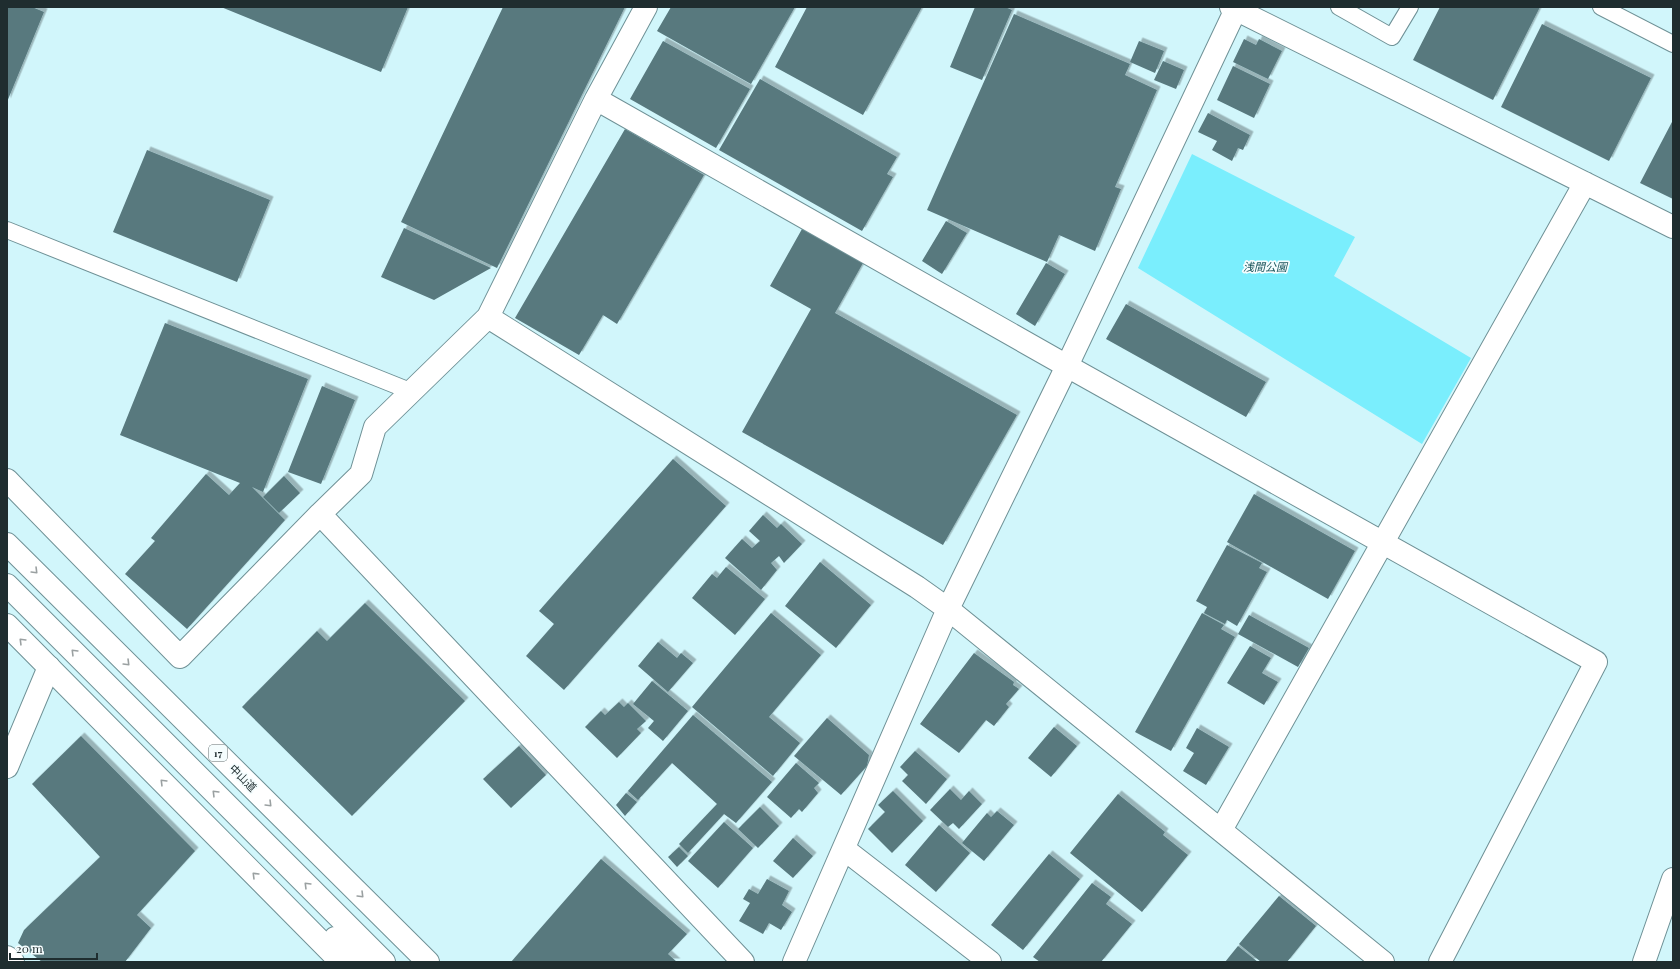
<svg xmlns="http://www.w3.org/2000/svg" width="1680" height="969" font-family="'Playfair Display','Noto Sans JP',serif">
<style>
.green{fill:#7aeefd}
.building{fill:#58797e;filter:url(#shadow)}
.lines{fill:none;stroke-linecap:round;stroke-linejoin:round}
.service-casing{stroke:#6f9196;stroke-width:18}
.minor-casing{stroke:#6f9196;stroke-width:24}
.tertiary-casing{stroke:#6f9196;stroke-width:24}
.trunk-casing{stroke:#6f9196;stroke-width:24}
.service{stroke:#fff;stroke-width:16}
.minor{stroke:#fff;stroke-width:22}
.tertiary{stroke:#fff;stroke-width:22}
.trunk{stroke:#fff;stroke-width:22}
.oneway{stroke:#9aa0a1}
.labels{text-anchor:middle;stroke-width:3.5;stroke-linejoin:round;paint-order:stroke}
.shield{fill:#f5fdfe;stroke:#5f6b6d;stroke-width:1}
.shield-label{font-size:10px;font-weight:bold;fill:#1f2d2f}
.park-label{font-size:11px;font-style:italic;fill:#1b565d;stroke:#f5fdfe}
.street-label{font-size:11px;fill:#1f2d2f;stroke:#f5fdfe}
</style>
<defs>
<filter id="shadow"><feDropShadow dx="3.5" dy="-3.5" stdDeviation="0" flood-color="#0004"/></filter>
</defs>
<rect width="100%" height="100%" fill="#d1f6fb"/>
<!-- green -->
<path class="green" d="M1192 154 1355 237 1334 276 1471 358 1422 444 1138 268Z"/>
<!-- building -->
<path class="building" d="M7 7H32L44 12 7 102Z
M221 7H408L381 72Z
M503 7H625L497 268 401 222Z
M671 7H795L751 84 657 31Z
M807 7H922L863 115 775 67Z
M975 7H1005L1012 10 982 80 950 67Z
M1440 7H1540L1493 100 1413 60Z
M1014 14 1130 64 1125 75 1157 90 1115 187 1121 189 1095 251 1059 235 1047 262 927 210Z
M1542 24 1651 78 1609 161 1501 107Z
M1244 39 1256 45 1259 39 1282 51 1268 79 1233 62Z
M663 41 750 89 716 148 630 99Z
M1139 41 1164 51 1155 73 1130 62Z
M1163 61 1184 70 1176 89 1154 80Z
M1233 66 1270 84 1254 118 1217 100Z
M760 79 897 157 887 174 893 177 862 231 719 150Z
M1208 113 1250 135 1243 150 1238 148 1232 161 1212 150 1217 141 1198 132Z
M1673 120V199L1640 183Z
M625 129 704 175 617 324 603 315 579 355 515 318Z
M147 150 270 200 237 282 113 232Z
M946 221 967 233 942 274 922 261Z
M404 228 491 268 434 300 381 277Z
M802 229 863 263 835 313 1017 415 943 545 742 432 811 309 770 286Z
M1046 263 1065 274 1035 326 1016 314Z
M1126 304 1266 382 1246 417 1106 339Z
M165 323 308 379 263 492 252 487 285 520 187 629 125 574 155 541 151 538 206 474 229 495 240 483 120 435Z
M322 386 355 400 321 484 288 472Z
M673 459 726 506 564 690 526 656 554 624 539 611Z
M284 476 300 493 279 513 263 497Z
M1254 494 1355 551 1328 599 1227 542Z
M763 515 777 528 781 524 802 544 784 563 779 556 771 563 777 570 761 590 725 558 742 539 752 548 760 541 749 531Z
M1227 545 1262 563 1259 568 1267 572 1237 626 1227 620 1225 624 1204 613 1207 607 1196 601Z
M820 562 871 605 836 648 785 606Z
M726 567 765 599 735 635 692 598 712 574 717 578Z
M365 603 465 701 352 816 242 707 317 631 327 641Z
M771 613 821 655 769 717 800 743 773 776 692 707Z
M1202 613 1224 625 1221 629 1235 637 1171 751 1135 732Z
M1249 615 1309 648 1298 667 1238 634Z
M658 642 677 658 681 653 693 663 668 692 638 666Z
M1250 646 1271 658 1262 673 1278 682 1264 705 1227 683Z
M974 653 1014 682 1013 685 1019 689 1006 704 1009 707 994 726 986 720 959 753 920 724Z
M652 681 688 711 663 741 648 728 654 721 633 704Z
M619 702 624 707 628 703 646 721 637 729 641 733 617 758 585 727 601 711 605 715Z
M693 715 772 782 736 823 724 814 688 853 679 844 717 804 672 763 638 800 628 791Z
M827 718 869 755 867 766 841 795 794 756Z
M1054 727 1077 746 1051 777 1028 758Z
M1197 728 1229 747 1206 785 1183 771 1194 753 1186 748Z
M81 736 195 851 137 915 151 928 125 962H42L18 943 24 930 100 857 32 784Z
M519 746 546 775 511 808 483 779Z
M915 751 947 779 926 804 902 781 908 775 900 767Z
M796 763 819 783 814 788 818 793 802 812 799 809 791 818 767 797Z
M950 789 961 800 969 791 982 804 959 829 953 823 948 827 930 810Z
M893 791 923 821 892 853 868 829 885 812 878 805Z
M626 793 637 802 625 816 616 805Z
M1118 794 1165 832 1163 835 1188 855 1142 912 1070 853Z
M760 807 779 826 758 848 738 829Z
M997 811 1014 825 984 861 962 843 987 813 991 817Z
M724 822 753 848 718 888 688 861Z
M939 825 970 853 936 892 905 865Z
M793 838 813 856 793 878 773 861Z
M679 847 688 856 677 867 668 857Z
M1049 854 1080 879 1023 950 991 925Z
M601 859 687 934 668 954 677 962H511Z
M767 879 789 891 782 905 792 912 781 930 769 923 763 934 739 921 750 903 743 899 749 889 758 894Z
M1092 883 1111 897 1106 904 1132 924 1101 962H1040L1033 957Z
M1279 896 1316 926 1287 962H1261L1239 944Z
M1238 946 1258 962H1225Z"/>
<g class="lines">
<!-- service casing -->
<g class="service-casing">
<path id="service" d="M1339 7 1392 37 1410 7
M1601 7 1673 44
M7 230 410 391"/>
</g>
<!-- minor casing -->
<g class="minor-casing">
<path id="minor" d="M1231 7 1673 227
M596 99 1067 366 1596 662 1440 962
M488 317 917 587 948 609 1383 962
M7 480 180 657 320 514 361 474 375 427 488 317 596 99 646 7
M320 514 743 962
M1221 830 1585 183
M844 849 990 962
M7 957 13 962
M794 962 948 609 1067 366 1237 7
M1644 962 1673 879"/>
</g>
<!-- tertiary casing -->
<g class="tertiary-casing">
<path id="tertiary" d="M7 767 49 667"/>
</g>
<!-- trunk casing -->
<g class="trunk-casing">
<path id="trunk" d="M7 544 428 962
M7 585 384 962
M7 625 341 962
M335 938 360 962"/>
</g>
<!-- service -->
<use href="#service" class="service"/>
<!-- minor -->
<use href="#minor" class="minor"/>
<!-- tertiary -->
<use href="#tertiary" class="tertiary"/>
<!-- trunk -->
<use href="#trunk" class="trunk"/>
</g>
<!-- one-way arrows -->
<defs><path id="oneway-chevron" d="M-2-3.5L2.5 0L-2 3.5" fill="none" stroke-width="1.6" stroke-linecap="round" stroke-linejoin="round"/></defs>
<g class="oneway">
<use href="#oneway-chevron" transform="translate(35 571) rotate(45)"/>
<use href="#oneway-chevron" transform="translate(22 641) rotate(-135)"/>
<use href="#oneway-chevron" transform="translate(74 652) rotate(-135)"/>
<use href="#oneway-chevron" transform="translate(127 663) rotate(45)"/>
<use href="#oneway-chevron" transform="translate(163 782) rotate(-135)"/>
<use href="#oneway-chevron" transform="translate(215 793) rotate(-135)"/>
<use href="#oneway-chevron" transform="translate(269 804) rotate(45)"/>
<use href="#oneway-chevron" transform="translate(255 875) rotate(-135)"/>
<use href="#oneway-chevron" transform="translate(307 885) rotate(-135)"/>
<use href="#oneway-chevron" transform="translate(361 895) rotate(45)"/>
</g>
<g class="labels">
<!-- shield labels -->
<rect class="shield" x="209" y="745" width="18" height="16" rx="3"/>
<g class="shield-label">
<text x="218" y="757">17</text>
</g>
<!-- park labels -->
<g class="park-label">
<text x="1265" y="271">浅間公園</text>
</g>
<!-- street labels -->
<g class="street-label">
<text transform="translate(243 778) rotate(45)" y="4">中山道</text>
</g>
</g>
<!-- border -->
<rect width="1680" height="969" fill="none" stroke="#1f2d2f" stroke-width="16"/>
<!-- scale -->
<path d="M10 953v6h87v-6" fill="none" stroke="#1f2d2f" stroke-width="2"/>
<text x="16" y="953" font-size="12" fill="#1f2d2f" stroke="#f5fdfe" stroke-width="3" paint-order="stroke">20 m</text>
</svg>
